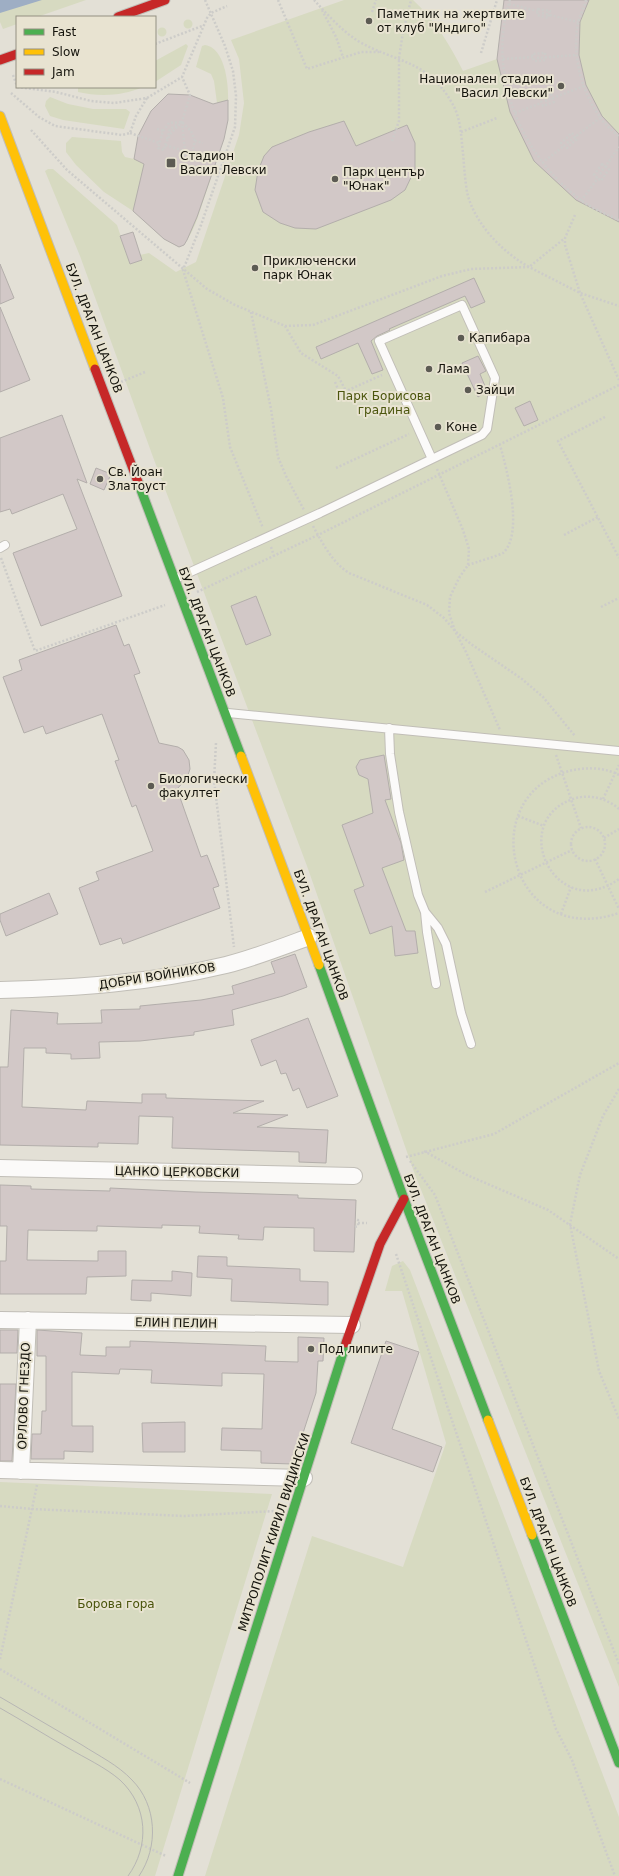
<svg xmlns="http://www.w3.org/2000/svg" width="619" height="1876" font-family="'DejaVu Sans',sans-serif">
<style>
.green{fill:#d7dac1}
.water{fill:#9eaec4}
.building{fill:#d2c8c7;stroke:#b3aeab}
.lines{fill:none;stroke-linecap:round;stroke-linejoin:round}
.lane-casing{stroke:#c1beb7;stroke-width:10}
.street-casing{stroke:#c1beb7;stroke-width:18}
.fast-casing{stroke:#c1beb7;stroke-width:11}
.slow-casing{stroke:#c1beb7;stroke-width:11}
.jam-casing{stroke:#c1beb7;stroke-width:11}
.path{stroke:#cdccc9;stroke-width:2.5;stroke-dasharray:2 2;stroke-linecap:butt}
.lane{stroke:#fbfaf9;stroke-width:8}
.street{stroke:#fbfaf9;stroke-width:16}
.fast{stroke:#4caf50;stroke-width:9}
.slow{stroke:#ffc107;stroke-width:9}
.jam{stroke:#c62828;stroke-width:9}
.tram{stroke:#b7b6b4;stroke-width:1}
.poi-dot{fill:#5c5b53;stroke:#e8e3d1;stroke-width:1.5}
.labels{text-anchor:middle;stroke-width:4;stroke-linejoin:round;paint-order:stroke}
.poi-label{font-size:12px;fill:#14130c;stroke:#e8e3d1;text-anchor:start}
.street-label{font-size:12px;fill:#14130c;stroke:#e8e3d1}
.park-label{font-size:12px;fill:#4b550d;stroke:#e8e3d1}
</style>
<rect width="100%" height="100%" fill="#e3e0d6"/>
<!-- green -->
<path class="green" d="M0 0H86L37 17H17V24L3 29 0 22Z
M344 0H413C435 20 450 45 463 71L497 59 504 0H619V1687L414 1172 307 866 153 457 80 256 45 171 48 169H53L117 225 130 264 142 260 140 255 149 253 176 272 196 262 239 135 244 103 239 59 231 40Z
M183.5 24a4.5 4.5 0 1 1 9 0a4.5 4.5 0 1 1-9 0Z
M157.5 32a4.5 4.5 0 1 1 9 0a4.5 4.5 0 1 1-9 0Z
M186 44 188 46 181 65 155 82V61Z
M205 45C217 47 222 59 225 70 235 114 219 152 206 193 201 206 193 241 179 247L164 239 133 211 104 192 76 165 66 152V143L72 137 121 141 122 152 125 157 134 159C140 130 147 115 168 94 179 102 203 108 217 103L214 81 211 74 196 67 202 46Z
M78 87H143C122 96 100 97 78 92Z
M50 97 68 104 93 109H126L130 112 124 129 63 120 50 116 45 106 46 101Z
M403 1261 410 1270 619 1817V1876H205L312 1536 403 1567 446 1443 402 1291H385L392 1266Z
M0 1482 272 1494 155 1876H0Z"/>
<!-- water -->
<path class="water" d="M0 0H42L0 13Z"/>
<!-- building -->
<path class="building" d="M504 0H589L580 22 579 55 586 85 602 116 619 134V222L576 200 534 161 510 112 497 59Z
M168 94 190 95 213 104 228 100V120L224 139 197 217 187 240 184 245 179 247 164 239 133 211 144 164 134 159 138 136 151 111Z
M344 121 356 146 407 125 415 143V169L405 190 391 200 316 229 295 228 280 223 263 212 255 190 258 171 264 156 272 147 309 132Z
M133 232 142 260 130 264 120 236Z
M0 264 14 298 0 304Z
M474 278 485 302 471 308 465 296 389 329 390 330 377 336 371 341 383 370 372 374 358 343 321 359 316 347Z
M0 307 30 380 0 392Z
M478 356 486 371 480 374 487 391 478 397 462 363Z
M530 401 538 420 524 426 515 408Z
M62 415 87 483 77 479 122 596 41 626 13 553 77 529 63 494 12 514 10 509 0 512V438Z
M96 468 111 474 104 490 90 484Z
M256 596 271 635 246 645 231 606Z
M116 625 124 646 129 644 140 673 134 675 159 743 178 747 183 750 189 760 190 769 187 778 177 789 201 857 207 855 219 886 213 888 220 908 123 944 121 938 100 945 79 888 99 880 96 872 153 851 136 805 132 807 115 761 119 760 102 714 46 734 43 726 24 733 3 677 22 670 19 660Z
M384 755 391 799 385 800 401 843 404 860 382 868 406 931H415L418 953 395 956 392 926 370 934 354 890 364 886 342 825 373 813 368 779 359 775 356 767 360 760Z
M49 893 58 914 6 936 0 920V914Z
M295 954 307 987 283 996 232 1010 234 1025 194 1032V1035L140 1041 99 1042 100 1058 71 1059V1054L46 1053V1048H24L22 1107 86 1110 87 1101 142 1103V1094H166V1098L264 1101 233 1113 288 1115 257 1127 328 1130 326 1163 299 1162V1152L172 1148 173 1117 139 1116 138 1144 98 1143V1147L0 1145V1067H8L11 1010 58 1013 57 1024 102 1023 101 1010 140 1009V1006L201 1000 234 994 232 986 275 973 271 962Z
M308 1018 338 1096 307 1108 299 1088 293 1091 286 1073 281 1074 276 1060 261 1066 251 1040Z
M0 1185 31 1186V1189L110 1191V1188L195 1192 298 1195V1198L356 1200 354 1252 314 1251V1228L264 1227 263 1240 238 1239 239 1235 199 1233 200 1226 162 1225V1228L97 1226V1231L28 1230 27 1260 98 1261V1251H126V1276L87 1277 86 1294H0V1261H6L7 1226H0Z
M198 1256 227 1257V1266L300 1269V1281L328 1282V1305L231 1301 232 1279 197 1277Z
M172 1271 192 1273 191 1296 151 1293V1301L131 1300 132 1280 172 1281Z
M0 1330H18L17 1353H0Z
M37 1330 82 1333 80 1355 106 1356V1347H130V1341L266 1346 265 1361 298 1362V1337L324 1338 323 1361H318L316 1393 293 1464 261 1463V1451L221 1450 222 1428 262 1429 264 1374 222 1373V1386L151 1383 152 1370 120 1369 119 1374 72 1372V1426H93V1452L64 1451V1459H31L32 1434H41L42 1411H46V1356H37Z
M386 1341 419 1352 392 1429 442 1447 433 1472 351 1443Z
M0 1384H16L12 1461H0Z
M185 1422V1452H143L142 1423Z"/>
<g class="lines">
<!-- lane casing -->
<g class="lane-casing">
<path id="lane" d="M462 305 495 378 487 429 482 435 432 459 379 341Z
M0 548 5 545
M175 579 320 513 432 459
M228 713 619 751
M389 728 390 754 399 812 418 895 425 912 438 928 446 944 461 1013 471 1044
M425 912 427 932 436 984"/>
</g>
<!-- street casing -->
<g class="street-casing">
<path id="street" d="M0 990C76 988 151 983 226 965 254 958 282 947 309 937
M0 1168 354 1176
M0 1320 352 1325
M0 1470 304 1478
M21 1471 28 1320"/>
</g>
<!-- fast casing -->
<g class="fast-casing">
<path id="fast" d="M138 482 241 756
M319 965 404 1199 488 1420
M532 1535 619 1763
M178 1876 346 1343"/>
</g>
<!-- slow casing -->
<g class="slow-casing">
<path id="slow" d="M0 116 95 369
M241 756 319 965
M488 1420 532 1535"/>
</g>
<!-- jam casing -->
<g class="jam-casing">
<path id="jam" d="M118 17 165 0
M0 60 17 54
M95 369 138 482
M346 1343 380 1244 404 1199"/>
</g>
<!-- path -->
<path class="path" d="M205 0 225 46 233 71 236 96 235 127 201 225 183 270 223 398 230 447 263 528
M278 0 307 69 361 52H379
M314 0C327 14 342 31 358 41 396 63 427 59 452 103 461 118 461 136 463 153 464 166 465 179 467 192 474 223 502 252 529 267L565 238
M510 0C486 73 521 156 581 200 592 209 607 214 619 220
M586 0C584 8 580 16 578 23 572 55 581 91 600 117 605 125 613 131 619 137
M509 4 538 11
M538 9 550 11 548 18 537 15Z
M322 10 336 37 343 57
M372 12 376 0
M542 13 578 22
M155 44 202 26
M481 53 497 0
M545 53 546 60 534 61 532 54Z
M537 58 577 55
M503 59 533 57
M13 75 17 86
M17 87 56 92 91 101 114 103 147 98 182 77 207 18 211 13 227 6
M11 93 39 117 55 126 122 135 130 133 136 116 147 98
M551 94 554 102 543 106 540 98Z
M545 101 584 86
M515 113 541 103
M182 122 185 151
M157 129 163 131 158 148 164 150 165 145 185 151 184 155 191 157 195 141 203 143
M31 130 67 170 207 289 235 305 285 326 313 325 442 276 471 269 529 267 580 293 619 306
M163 131 169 123 182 122 191 131 195 141
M461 132 497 118
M130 133 159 143
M572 133 577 139 567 148 561 143Z
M167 139 170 129 178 124
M392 141 399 121V58L403 32 411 0
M567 143 600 118
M165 145 171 133 182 122 190 95 182 77
M542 163 564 146
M602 164 609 169 601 181 594 175Z
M600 174 619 147
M581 201 598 178
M575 215 565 238V245L580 293 619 380
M251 312 271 409 278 457 286 476 304 510
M285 326 301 353 338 376 346 391
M121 382 145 372
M335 382 340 394
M337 395 382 375
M605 417 558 441 619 558
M336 468 409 434
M437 469 463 530 469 549 468 565 459 578 450 597 449 613 455 631 466 652 500 730
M313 526C323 544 332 562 349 573L427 605 444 618 455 631 471 644 522 679 543 697 575 736
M564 535 598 517
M271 547 274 556
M1 558 35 651 165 605
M468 565C474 563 500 555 503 553 524 534 507 470 500 445
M197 592 318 535 619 385
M601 607 619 598
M216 743 214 780 234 947
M556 755 581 828
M619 775C604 767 585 767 569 771 473 796 509 950 619 913
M603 799 619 765
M619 809C608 799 591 794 576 798 505 819 555 925 619 879
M518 816 544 826
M571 844a17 17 0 1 1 34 0a17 17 0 1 1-34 0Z
M604 838 619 829
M595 859 619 909
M485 892 572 850
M561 914 571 887
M619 1089 603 1116 580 1175 570 1224 599 1371 619 1419
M424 1151 467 1175 548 1210 619 1259
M406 1157 494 1134 619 1063
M410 1161 435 1195 619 1664
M358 1223H367
M355 1227 358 1226V1220H355
M396 1254 556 1729 572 1760 615 1876
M0 1506 32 1509 184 1516 275 1511
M0 1659 37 1485
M0 1669 190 1783
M0 1779 166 1856"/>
<!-- lane -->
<use href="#lane" class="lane"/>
<!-- street -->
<use href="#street" class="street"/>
<!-- fast -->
<use href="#fast" class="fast"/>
<!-- slow -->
<use href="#slow" class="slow"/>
<!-- jam -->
<use href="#jam" class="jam"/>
<!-- tram -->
<path class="tram" d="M0 1697C27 1713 55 1729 82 1745 99 1756 118 1765 132 1780 157 1805 159 1847 139 1876
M0 1708C23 1721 45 1735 68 1748 85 1758 105 1767 120 1780 148 1806 150 1846 128 1876"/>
</g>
<!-- markers -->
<g class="poi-dot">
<circle cx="369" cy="21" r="4"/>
<circle cx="561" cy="86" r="4"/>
<rect x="166" y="158" width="10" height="10" rx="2"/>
<circle cx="335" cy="179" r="4"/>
<circle cx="255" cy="268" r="4"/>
<circle cx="461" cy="338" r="4"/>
<circle cx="429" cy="369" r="4"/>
<circle cx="468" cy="390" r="4"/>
<circle cx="438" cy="427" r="4"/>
<circle cx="100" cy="479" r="4"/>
<circle cx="151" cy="786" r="4"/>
<circle cx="311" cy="1349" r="4"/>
</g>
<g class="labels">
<!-- poi labels -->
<g class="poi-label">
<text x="377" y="18">Паметник на жертвите<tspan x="377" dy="14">от клуб "Индиго"</tspan></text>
<text x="553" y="83" text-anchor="end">Национален стадион<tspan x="553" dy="14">"Васил Левски"</tspan></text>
<text x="180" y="160">Стадион<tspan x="180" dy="14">Васил Левски</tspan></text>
<text x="343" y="176">Парк център<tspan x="343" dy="14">"Юнак"</tspan></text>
<text x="263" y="265">Приключенски<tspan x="263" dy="14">парк Юнак</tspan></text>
<text x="469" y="342">Капибара</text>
<text x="437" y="373">Лама</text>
<text x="476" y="394">Зайци</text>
<text x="446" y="431">Коне</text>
<text x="108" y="476">Св. Йоан<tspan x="108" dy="14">Златоуст</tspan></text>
<text x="159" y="783">Биологически<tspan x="159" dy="14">факултет</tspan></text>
<text x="319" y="1353">Под липите</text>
</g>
<!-- street labels -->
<g class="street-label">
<text transform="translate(94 328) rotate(69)" y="4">БУЛ. ДРАГАН ЦАНКОВ</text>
<text transform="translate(207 632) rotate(69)" y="4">БУЛ. ДРАГАН ЦАНКОВ</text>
<text transform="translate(321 935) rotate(70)" y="4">БУЛ. ДРАГАН ЦАНКОВ</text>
<text transform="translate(157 976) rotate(-9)" y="4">ДОБРИ ВОЙНИКОВ</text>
<text transform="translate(177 1172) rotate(1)" y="4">ЦАНКО ЦЕРКОВСКИ</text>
<text transform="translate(432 1239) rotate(69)" y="4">БУЛ. ДРАГАН ЦАНКОВ</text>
<text transform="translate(176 1323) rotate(1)" y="4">ЕЛИН ПЕЛИН</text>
<text transform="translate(24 1396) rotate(-88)" y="4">ОРЛОВО ГНЕЗДО</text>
<text transform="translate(274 1532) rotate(-72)" y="4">МИТРОПОЛИТ КИРИЛ ВИДИНСКИ</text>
<text transform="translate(548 1542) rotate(69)" y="4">БУЛ. ДРАГАН ЦАНКОВ</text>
</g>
<!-- park labels -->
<g class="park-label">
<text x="384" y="400">Парк Борисова<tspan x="384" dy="14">градина</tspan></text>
<text x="116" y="1608">Борова гора</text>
</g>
</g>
<!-- legend -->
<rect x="16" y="16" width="140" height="72" fill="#e8e3d1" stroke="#939082"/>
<rect x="24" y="29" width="20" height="6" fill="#4caf50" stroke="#939082"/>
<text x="52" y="36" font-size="12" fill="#14130c">Fast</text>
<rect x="24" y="49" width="20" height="6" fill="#ffc107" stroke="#939082"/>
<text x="52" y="56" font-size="12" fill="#14130c">Slow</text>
<rect x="24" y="69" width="20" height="6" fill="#c62828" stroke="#939082"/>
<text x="52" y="76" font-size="12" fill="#14130c">Jam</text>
</svg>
